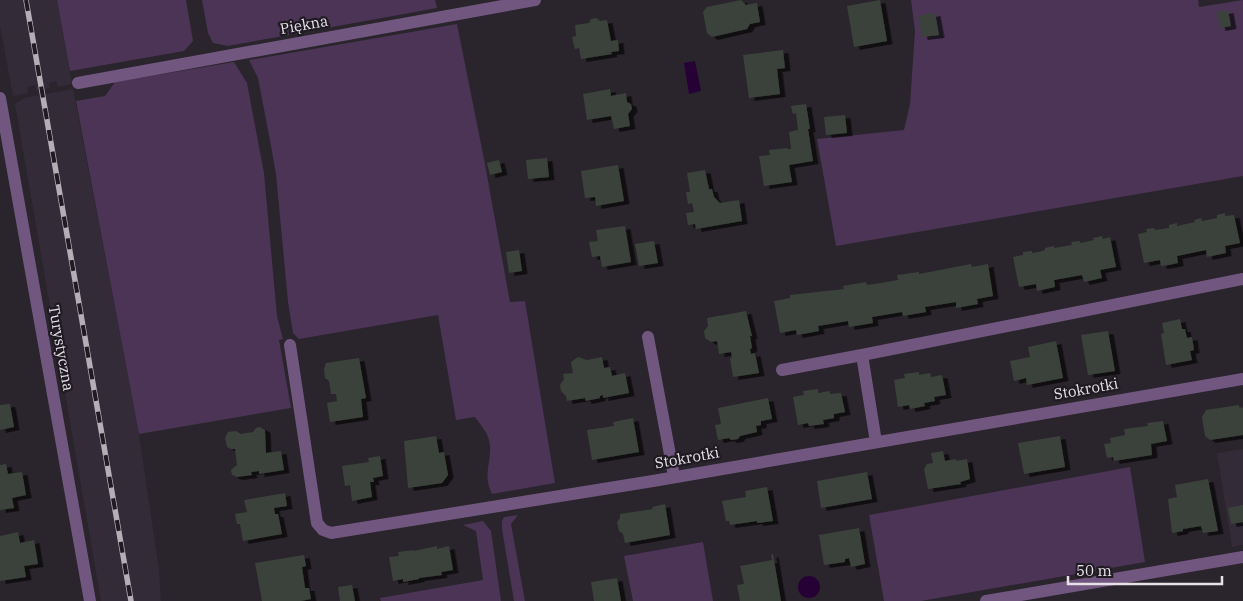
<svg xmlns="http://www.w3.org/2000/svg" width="1243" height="601" font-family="'IBM Plex Serif',serif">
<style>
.built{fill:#332b38}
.green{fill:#4b3456}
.water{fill:#260135}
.building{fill:#3a423a;filter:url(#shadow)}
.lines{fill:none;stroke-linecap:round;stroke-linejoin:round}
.minor{stroke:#71567f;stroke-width:12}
.rail-casing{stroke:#b4afb6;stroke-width:5.5}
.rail{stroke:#201b23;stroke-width:4;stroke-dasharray:11;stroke-linecap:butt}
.labels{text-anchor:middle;stroke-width:4.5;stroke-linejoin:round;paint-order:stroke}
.street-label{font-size:15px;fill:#e5e1e7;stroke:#201b23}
</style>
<defs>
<filter id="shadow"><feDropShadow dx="5.5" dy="3" stdDeviation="0" flood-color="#0009"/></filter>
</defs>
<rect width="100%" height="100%" fill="#2a242c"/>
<!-- built -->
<path class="built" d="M0 0H57L72 84 58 87 56 81 49 83 50 88 36 91 35 85 27 87 28 93 13 96 0 26Z
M73 89 139 434 159 570 161 601H101L15 104 24 98Z
M1243 449V545L1232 547 1217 453Z"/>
<!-- green -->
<path class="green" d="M57 0H186L193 41 184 51 70 71Z
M202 0H435L437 8 228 46 213 43 208 33Z
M911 0H1198L1199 7 1243 0V176L836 246 817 139 904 130 910 104 915 31Z
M457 24 484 159 510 302 525 301 555 483 492 494C481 472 494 460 489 440 487 432 480 424 475 417L456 420 438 315 299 339 293 333 288 302 276 174 271 146 258 78 249 60Z
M234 62 247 83 264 173 277 316 283 339 279 340 291 408 139 434 76 101 105 96 115 82Z
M1130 467 1145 562 921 601H884L869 515Z
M518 515 511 524 525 601H514L502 529V521L504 517Z
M483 521 491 531 501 601H381L380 598 483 580 476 531 463 525Z
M703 542 713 601H633L624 556Z"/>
<!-- water -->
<path class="water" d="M695 61 701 91 689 94 684 63Z
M798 587a11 11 0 1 1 22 0a11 11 0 1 1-22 0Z"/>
<!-- building -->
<path class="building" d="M741 0 746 5 757 3 760 22 750 24 747 29 712 37 707 33 703 12 707 7Z
M880 0 887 41 854 47 847 6Z
M1228 10 1231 26 1220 28 1217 12Z
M935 13 939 35 922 37 918 16Z
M596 18 600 21 607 20 611 41 618 40 619 51 611 52 612 54 581 59 579 48 575 49 572 37 576 36 575 25 589 23 591 19Z
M783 50 785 68 777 69 780 94 749 98 743 55Z
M610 89 611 96 626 93 627 102 631 104 632 109 628 114 630 126 614 129 611 116 587 120 583 94Z
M806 104 810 129H808L813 161 789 165 792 182 764 186 759 156 770 155 769 150 787 148V149H791L789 132 798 130 796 113 793 114 791 106Z
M845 115 847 133 826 135 824 117Z
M547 158 549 177 528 179 526 160Z
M499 160 502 172 490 175 487 163Z
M618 165 624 201 596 206 595 197 585 198 581 171Z
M705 170 709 189H712L714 197 720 203 739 200 742 221 696 229 695 224 688 225 686 213 694 212 692 203 688 204 686 192H690L687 173Z
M1225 213V216L1234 215 1240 243 1225 246 1226 253 1207 257 1206 250 1177 256 1178 263 1169 265 1161 266 1160 260 1144 263 1138 234 1147 232 1146 229 1154 228 1155 230 1169 228V225L1177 223V226L1195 222 1194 220 1201 218 1202 221 1217 218V215Z
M625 226 631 262 602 267 600 256 592 257 589 242 598 241 596 230Z
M1102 236 1103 239 1110 237 1116 267 1100 270 1102 278 1084 282 1082 275 1054 280 1055 287 1037 291 1036 284 1019 287 1013 257 1023 255V252L1032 251V253L1039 252 1045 250V248L1054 246V248L1072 245 1071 242 1080 241V243L1094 240 1093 238Z
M654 241 658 263 639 266 635 244Z
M519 250 522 271 509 273 506 252Z
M971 264 972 267 988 264 993 296 977 299 978 304 956 308V302L925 307 926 312 903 316 902 312 872 317 873 323 849 327 848 321 818 326 819 331 797 335 796 330 780 333 774 301 790 298V295L844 289 843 286 866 282 867 285 881 283 898 280 897 275 919 272V274Z
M746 311 752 336H750L752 348 750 349 751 354 755 353 759 373 733 377 730 358H732L731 352 719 354 717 341 711 342 705 338 704 331 708 326 707 318Z
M1180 319 1182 329H1185L1187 338 1192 337 1194 350 1190 351 1192 360 1166 365 1161 334 1164 333 1162 323Z
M1108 331 1115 371 1088 375 1081 335Z
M1056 341 1063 378 1027 385 1026 378 1014 381 1010 361 1030 357 1028 347Z
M578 357 587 360 602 357 604 368 610 367 612 376 625 373 629 393 603 398V395L600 396V398L586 401 585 398 567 401 566 396 561 391 560 385 564 379 563 374 573 373 571 362Z
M359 358 366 398 361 399 363 417 330 422 327 403 337 401 336 394H331L329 381 325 378 324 369 326 363Z
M919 372V375L930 373 931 377 942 375 946 395 934 397 935 401 924 403 925 406 910 409 909 405 898 407 894 380 905 378 904 374Z
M818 389V393L830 391V394L841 393 845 412 834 414V418L823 420 824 424 809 426 808 423 798 425 793 397 804 395 803 391Z
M768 398 772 419 761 421V425L756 426 757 432 740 436 738 439 731 440 729 438 718 440 715 425 721 424 718 408Z
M10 404 14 427 0 430V405Z
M1239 405V407L1243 408V435L1210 440 1205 436 1202 417 1206 410Z
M633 418 639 452 592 460 587 430 614 426 613 422Z
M1163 421 1167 441 1151 444 1152 455 1114 461 1113 457 1107 458 1104 444 1111 443 1110 438 1125 435 1124 429 1148 426 1147 423Z
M260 427 265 430 266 453 281 451 284 470 259 474V471L251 472 252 475 237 477 232 475 231 470 237 465 235 449H231L227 447 225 438 228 432 236 431 241 434 253 432 256 428Z
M436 436 439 453 444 452 448 475 442 483 408 488 404 441Z
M1060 436 1065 467 1024 474 1018 443Z
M943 451 945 461 956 459V461L967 459 970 479 960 482 961 484 928 489 924 469 927 464 933 463 931 453Z
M380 456 383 476 373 478 374 482H370L372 497 352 501 350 485 345 486 342 466 369 462 368 458Z
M6 464 8 474 22 472 26 495 12 498 14 508 0 510V465Z
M867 472 872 499 821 508 817 481Z
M1208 479 1218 531 1203 533 1201 526 1183 529V531L1172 533 1168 499 1177 497 1175 485Z
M767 487 773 521 757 523V521L730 525 729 521H726L722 501 746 497 745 491Z
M285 493 287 506 274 508 275 514H278L282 534 243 541 240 524H237L235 514 247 512 244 500Z
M665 504 670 535 625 543 623 534 619 531 617 522 620 518V514L653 509 652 507Z
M1243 505V522L1231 524 1228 508Z
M859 528 865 564 851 567 849 558 845 559V562L824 565 819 535Z
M18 532 20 543 34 540 38 564 24 566 26 577 0 581V536Z
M437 546V549L449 546 453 570 441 572 442 575 419 578V579L403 582V579L393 581 389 557 399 556 398 552 414 550V551Z
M773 554 781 601H740L737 585 744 584 740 566 772 560 771 555Z
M304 555 306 566 302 567 305 588H309L311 599 301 601H262L255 563Z
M617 578 621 601H594L591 582Z
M352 585 355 601H340L338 587Z"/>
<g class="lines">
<!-- minor -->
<path class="minor" d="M78 83 535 0
M0 98 90 601
M648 337 674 476
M290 345 317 523 323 530 331 533 653 481 1243 379
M862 355 876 442
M782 370 862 355 1243 279
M986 601 1243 557"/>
<!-- rail casing -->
<g class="rail-casing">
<path id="rail" d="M26 0 131 601"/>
</g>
<!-- rail -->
<use href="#rail" class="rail"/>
</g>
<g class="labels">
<!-- street labels -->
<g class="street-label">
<text transform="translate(304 25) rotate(-10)" y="5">Piękna</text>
<text transform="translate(61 348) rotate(80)" y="5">Turystyczna</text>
<text transform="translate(1086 389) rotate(-10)" y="5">Stokrotki</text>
<text transform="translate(687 458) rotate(-10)" y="5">Stokrotki</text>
</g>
</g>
<!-- scale -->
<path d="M1068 576v8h154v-8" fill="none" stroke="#e5e1e7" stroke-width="2.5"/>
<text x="1076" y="576" font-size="15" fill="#e5e1e7" stroke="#201b23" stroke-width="4" paint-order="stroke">50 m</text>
</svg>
